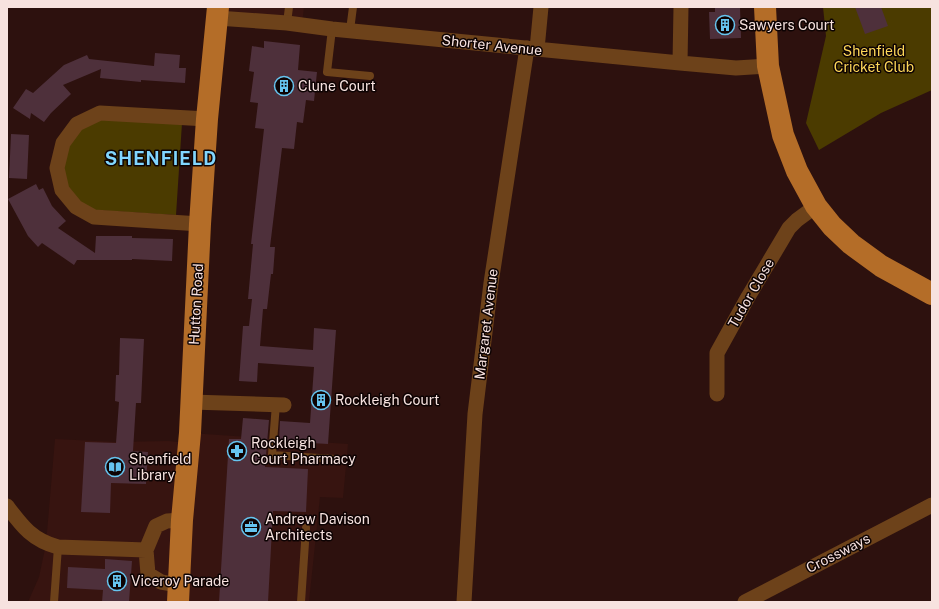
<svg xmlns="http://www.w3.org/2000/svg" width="939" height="609" font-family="'Public Sans',sans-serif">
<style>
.built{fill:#371410}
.green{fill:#4b3b00}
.building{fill:#4e303b}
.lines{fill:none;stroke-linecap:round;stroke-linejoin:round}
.service{stroke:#6d421a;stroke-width:8}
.minor{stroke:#6d421a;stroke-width:15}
.primary{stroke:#b46d28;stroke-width:22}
.labels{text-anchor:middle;stroke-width:3;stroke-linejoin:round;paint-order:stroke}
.poi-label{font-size:14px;fill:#f7e2df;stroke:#0d0303;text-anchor:start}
.street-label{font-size:14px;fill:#f7e2df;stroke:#0d0303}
.park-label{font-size:14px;fill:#fed759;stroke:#0d0303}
.district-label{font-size:18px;font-weight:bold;letter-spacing:1px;fill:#81d6fe;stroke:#0d0303}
</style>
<rect width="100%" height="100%" fill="#2d110e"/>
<!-- built -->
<path class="built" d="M218 7H304L302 25 217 18Z
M190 433 348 444 343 498 320 497 309 602H28L39 577 46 544 55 439 117 442 168 441 189 443Z"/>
<!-- green -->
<path class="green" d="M823 7H932V90L881 113 819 150 806 123 826 36Z
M99 118 182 123 176 215 94 210 81 204 69 192 64 177 62 155 74 133Z"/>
<!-- building -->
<path class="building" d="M715 7H740L741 38 710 39 709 12H715Z
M855 7H881L888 26 865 34Z
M264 41 300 45 298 70 317 72 314 101 306 100 303 123 297 122 294 149 282 148 270 247H275L273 274H271L267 309H263L260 346 313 350 314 328 336 330 328 444 279 441 280 421 310 423 314 367 258 363 257 382 239 381 243 326H249L252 299H248L253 244H251L264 129 255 128 258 103 250 102 254 72 249 71 252 46 264 48Z
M155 53 180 55 179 68H186L185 83 141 80V82L100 78 101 69 63 85 71 94 51 113 44 122 31 113 30 119 13 108 26 89 33 93 64 65 87 55 89 59 154 66Z
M11 134 29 135 27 179 9 178Z
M36 184 39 190 43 188 52 206 66 221 58 228 95 253 96 236H132V238L173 239 172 261 132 259V260H77L74 265 42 243 38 247 28 236 8 199Z
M120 338 144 339 141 403H136L133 451 148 452 146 484 111 483 110 513 81 512 85 442 116 443 119 402 115 401 116 375H119Z
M243 418 269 420 265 467 308 469 306 512 273 511 268 602H219L229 439H241Z
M105 559 132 561 129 602H102L103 590 67 588 68 567 105 569Z"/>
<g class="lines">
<!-- service -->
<path class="service" d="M287 23 289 7
M332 29 327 72 370 76
M350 30 353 7
M276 404 272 455 335 459
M54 602 58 547
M301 602 306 528"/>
<!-- minor -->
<path class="minor" d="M217 18 287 23 332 29 680 63 736 68 768 66
M537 49 541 7
M680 63 681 7
M200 224 94 217 76 207 62 190 57 168 63 143 77 124 100 113 207 119
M717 394V353L748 297 789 228 797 220 816 206
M191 402 284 405
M7 506C22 526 32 540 58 547L146 550
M178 585 161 582 148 574 146 550 156 526 167 521 182 520
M464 602 475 414 491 283 527 48
M745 602 932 505"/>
<!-- primary -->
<path class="primary" d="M765 7 768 66 783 135 797 171 816 206 832 226 851 244 881 266 932 294
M178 602 182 520 190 433 200 224 207 119 218 7"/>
</g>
<!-- icons -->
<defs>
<g id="building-ring" transform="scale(1)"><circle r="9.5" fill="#0d0303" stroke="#66c4ef" stroke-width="1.5"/><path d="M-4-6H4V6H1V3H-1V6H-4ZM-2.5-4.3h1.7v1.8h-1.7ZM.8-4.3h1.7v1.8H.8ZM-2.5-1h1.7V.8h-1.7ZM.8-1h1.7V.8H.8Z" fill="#66c4ef"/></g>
<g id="pharmacy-ring" transform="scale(1)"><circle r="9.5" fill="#0d0303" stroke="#66c4ef" stroke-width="1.5"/><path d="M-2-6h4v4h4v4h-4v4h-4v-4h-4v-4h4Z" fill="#66c4ef"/></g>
<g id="library-ring" transform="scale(1)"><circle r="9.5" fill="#0d0303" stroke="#66c4ef" stroke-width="1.5"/><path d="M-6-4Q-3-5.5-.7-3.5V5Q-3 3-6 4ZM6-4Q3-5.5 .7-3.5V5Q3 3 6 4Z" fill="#66c4ef"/></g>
<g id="office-ring" transform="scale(1)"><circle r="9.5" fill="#0d0303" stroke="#66c4ef" stroke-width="1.5"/><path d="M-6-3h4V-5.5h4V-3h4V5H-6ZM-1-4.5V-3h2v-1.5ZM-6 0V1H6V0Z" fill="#66c4ef"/></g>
</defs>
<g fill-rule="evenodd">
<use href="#building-ring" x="725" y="25"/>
<use href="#building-ring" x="284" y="86"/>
<use href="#building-ring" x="321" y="400"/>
<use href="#pharmacy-ring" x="237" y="451"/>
<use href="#library-ring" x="115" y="467"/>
<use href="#office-ring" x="251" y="527"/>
<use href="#building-ring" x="117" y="581"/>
</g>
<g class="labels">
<!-- poi labels -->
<g class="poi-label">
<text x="739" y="30">Sawyers Court</text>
<text x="298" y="91">Clune Court</text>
<text x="335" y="405">Rockleigh Court</text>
<text x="251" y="448">Rockleigh<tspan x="251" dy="16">Court Pharmacy</tspan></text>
<text x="129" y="464">Shenfield<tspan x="129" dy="16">Library</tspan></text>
<text x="265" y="524">Andrew Davison<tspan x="265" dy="16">Architects</tspan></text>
<text x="131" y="586">Viceroy Parade</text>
</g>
<!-- street labels -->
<g class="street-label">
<text transform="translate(492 45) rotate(6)" y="5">Shorter Avenue</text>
<text transform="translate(751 293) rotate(-60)" y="5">Tudor Close</text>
<text transform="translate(196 304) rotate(-87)" y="5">Hutton Road</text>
<text transform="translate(486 324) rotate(-83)" y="5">Margaret Avenue</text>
<text transform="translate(838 553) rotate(-27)" y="5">Crossways</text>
</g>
<!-- park labels -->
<g class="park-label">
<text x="874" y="56">Shenfield<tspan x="874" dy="16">Cricket Club</tspan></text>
</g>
<!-- district labels -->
<g class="district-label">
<text x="161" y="165">SHENFIELD</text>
</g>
</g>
<!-- border -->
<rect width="939" height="609" fill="none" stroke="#f7e2df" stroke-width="16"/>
</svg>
